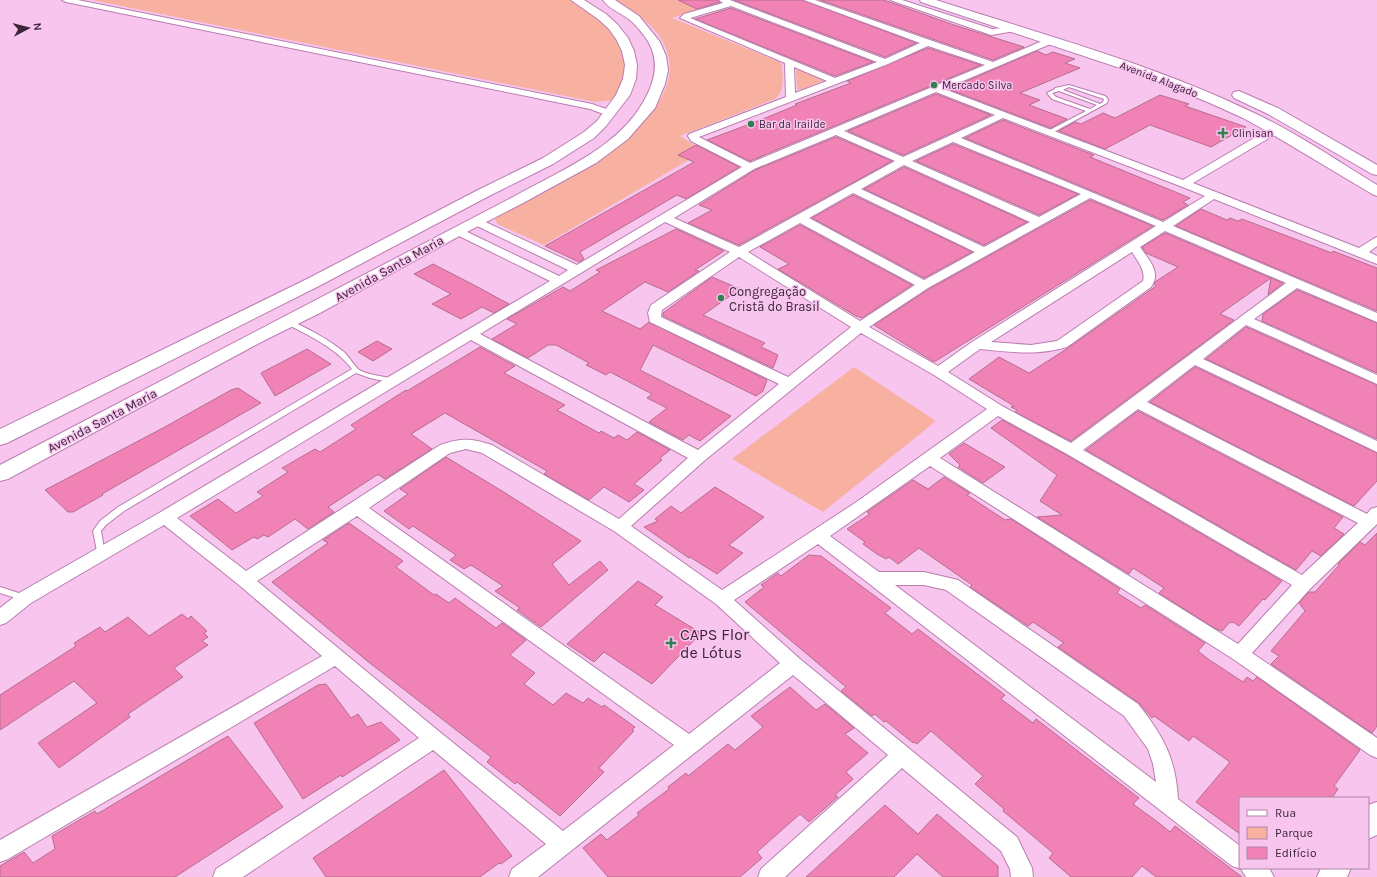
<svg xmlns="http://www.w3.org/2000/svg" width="1377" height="877" font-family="Karla,sans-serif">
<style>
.green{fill:#f8b0a1}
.building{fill:#f182b5;stroke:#b66e8e}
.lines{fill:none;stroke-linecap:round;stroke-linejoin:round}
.service-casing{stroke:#b97daf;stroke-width:2}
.minor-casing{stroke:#b97daf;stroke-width:2}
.tertiary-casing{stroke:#b97daf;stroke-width:2}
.secondary-casing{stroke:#b97daf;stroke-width:2}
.service{fill:#fff;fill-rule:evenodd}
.minor{fill:#fff;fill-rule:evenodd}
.tertiary{fill:#fff;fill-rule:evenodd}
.secondary{fill:#fff;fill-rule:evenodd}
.poi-dot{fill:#337f4e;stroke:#f8c5ef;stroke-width:1.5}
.labels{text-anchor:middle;stroke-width:3;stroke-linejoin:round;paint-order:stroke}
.far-street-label{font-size:11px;fill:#3c2439;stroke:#f8c5ef}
.far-poi-label{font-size:11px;fill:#3c2439;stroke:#f8c5ef;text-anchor:start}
.street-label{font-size:13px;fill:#3c2439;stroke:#f8c5ef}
.poi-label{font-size:13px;fill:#3c2439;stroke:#f8c5ef;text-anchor:start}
.near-poi-label{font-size:16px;fill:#3c2439;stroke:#f8c5ef;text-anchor:start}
</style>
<rect width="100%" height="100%" fill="#f8c5ef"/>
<!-- green -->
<path class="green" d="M92 0H570L591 12 614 33 626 56 624 83 613 100 595 102Z
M614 0H681L702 8 672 18 780 62 782 65C782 77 786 90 775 99L680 136 704 151 544 245 497 224 495 219C501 213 511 210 519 205 536 196 553 188 570 178 613 154 703 92 657 33 646 19 630 9 614 0Z
M798 69H802L822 79 823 81 802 89H797L796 71Z
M854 367 936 421 823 512 732 459Z"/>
<!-- building -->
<path class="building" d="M678 0H718L720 2 697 9Z
M734 0H803L916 43 885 57Z
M820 0H884L954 25 1024 47 993 60Z
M731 8 873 62 835 76 695 19Z
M928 48 981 65 750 161 707 140 758 121 797 105 795 104 851 83 847 81Z
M1037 51 1046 55 1053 52 1075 59 1065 63 1080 68 1020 93 1040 100 1029 105 1067 119 1051 128 948 89Z
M936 94 991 115 903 155 848 131Z
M1160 95 1189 104 1185 106 1246 127 1211 147 1150 125 1105 149 1059 131 1075 122 1081 124 1103 113 1115 118Z
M1003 120 1094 155 1090 157 1190 198 1183 202 1188 205 1163 220 965 138Z
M836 137 892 161 739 245 688 223 712 210 699 205 755 170Z
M953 144 1078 194 1039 215 916 161Z
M696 145 739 167 686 199 677 195 580 252 584 259 579 262 545 246 694 162 678 155Z
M904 167 1027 222 984 245 864 189Z
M853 195 972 252 924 278 812 218Z
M1090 200 1153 226 934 362 874 325 929 289Z
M1201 209 1227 220 1230 218 1238 221 1242 219 1332 253 1333 251 1377 268V311L1176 226Z
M800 225 912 285 862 318 856 316 778 269 789 264 760 247Z
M676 229 724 251 695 270 699 271 668 292 645 282 602 311 640 329 649 322 767 380 763 391 756 396 653 345 640 370 731 416 700 441 689 435 683 440 649 422 667 408 647 398 652 394 610 372 606 375 586 365 589 363 556 345H548L528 358 492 339 517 324 507 319 563 287 570 291 600 272 596 270Z
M1165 233 1271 278 1220 314 1234 320 1071 441 1015 412 1017 410 1011 407 1014 406 969 379 999 357 1029 373 1068 348 1156 286 1154 284 1155 282 1178 267 1146 253 1142 247Z
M433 264 472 284 509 304 494 313 482 307 461 319 432 304 451 294 414 274Z
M712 277 740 289 703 315 765 343 761 347 778 355 773 368 663 316V313Z
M1271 278 1283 283 1268 295Z
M1297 290 1377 323V373L1262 321 1263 314Z
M1246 327 1377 385V439L1206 359Z
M377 341 392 349 373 361 358 352Z
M480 347 515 366 504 373 565 405 557 410 599 433 601 431 614 438 618 435 627 440 637 432 670 450 660 458 662 460 634 484 644 490 629 502 604 487 589 500 544 474 547 471 445 413 411 434 432 449 385 479 379 475H377L328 507 334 512 308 529 295 519 268 537 264 535 257 539 254 537 232 550 190 516 218 499 236 513 263 496 257 492 288 472 282 468 315 449 320 452 356 429 351 425 406 390 407 391Z
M307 349 331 364 275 396 261 373Z
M1195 367 1377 453V481L1354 506 1150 402Z
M238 388 261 403 102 494 103 495 73 512H68L45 490 163 428 231 390Z
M1138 411 1343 517 1334 528 1344 534 1321 556 1312 551 1296 570 1086 450Z
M1002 420 1066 455 1282 581 1265 600 1263 599 1239 626 1233 622 1232 623 1230 622 1222 631 1216 629 1159 593 1164 588 1133 568 1129 574 1037 517 1062 515 1040 501 1057 475 991 428Z
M964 443 1005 467 983 483 958 467 960 465 949 454Z
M446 457 502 491 581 541 552 564 569 585 600 561 608 570 541 627 517 610 520 608 495 591 503 586 471 565 464 569 450 560 456 555 413 526 409 529 384 511 408 494 400 489Z
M944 477 970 493 967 495 1005 520 1011 519 1120 589 1117 593 1141 608 1145 605 1205 643 1198 651 1208 659 1243 682 1247 677 1253 681 1257 677 1360 750 1334 786 1338 789 1332 798H1240V834L1196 802 1230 762 1193 736 1189 741 1154 716 1152 718 1139 703 1058 647 1064 643 1033 622 1028 626 970 587 972 585 919 548 898 564 889 557 886 559 877 554 863 544 865 542 847 529 870 514 867 512 913 480 928 489Z
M715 487 764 517 729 545 743 553 717 574 690 557 689 558 644 527 658 521 655 519 671 506 681 513Z
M349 523 403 561 396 567 434 595 436 594 449 603 455 598 496 628 502 623 526 640 510 655 535 673 524 684 553 705 566 693 583 703 588 698 602 707 604 705 635 727 632 730 634 731 599 768 604 772 560 816 517 782 515 784 487 762 491 757 366 660 272 582 328 543 323 540Z
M1377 533V726L1372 733 1271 664 1279 656 1271 651 1305 611 1299 603 1309 592H1315L1339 565 1338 564 1360 542 1365 545Z
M809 555 821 556 891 608 885 613 912 634 918 629 1005 695 1001 699 1033 723 1036 719 1139 798 1133 804 1159 823 1170 832 1175 826 1242 877H1156L1142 866 1132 877H1071L1049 858 1053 853 1003 811 1004 809 975 784 983 776 931 731 917 744 914 742 913 743 886 721 884 722 875 714 872 716 841 691 846 687 745 602 764 587 761 585 778 573 781 576Z
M638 581 663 597 655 605 701 633 652 684 604 652 594 662 567 644Z
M182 614 188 619 191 616 207 631 204 633 208 637 202 641 208 645 174 668 183 677 128 714 130 717 59 768 38 743 97 703 74 681 0 730V695L76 646 74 643 100 627 105 632 128 617 149 636Z
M326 684 351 718 358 714 367 727 381 722 400 740 342 777 341 775 303 799 254 723 318 685Z
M790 687 816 710 825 704 854 728 845 734 868 753 846 772 853 779 835 795 838 797 809 822 800 814 757 852 762 858 740 877H608L583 848 601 834 607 840 639 815 637 813 669 789 668 787 686 773 688 776 728 744 735 750 763 727 751 716Z
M228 736 283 807 175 877H0V866L24 852 33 863 55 849 52 836 95 811 97 814Z
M444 770 512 856 501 864 499 863 480 877H326L313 858Z
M885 805 918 834 937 814 998 866V877H943L917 854 894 877H806Z"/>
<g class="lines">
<!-- service casing -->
<g class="service-casing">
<path id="service" d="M1069 85 1105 96 1108 99 1107 103 1052 133H1048V131L1086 111 1052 99 1047 93 1055 89V88ZM1069 87 1101 98 1104 99 1103 102 1100 104 1063 90ZM1059 91 1097 105 1090 109 1056 97 1052 93Z
M287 320C303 325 331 341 344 352 349 357 354 365 358 369 369 377 388 375 396 381L393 383 370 378 356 373 124 511 106 525 101 531 105 554 104 556H98L93 531 100 521 118 507 352 369C335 347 309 336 285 323L284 322Z
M0 587 28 596 29 598 28 600 25 601 0 593Z"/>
</g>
<!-- minor casing -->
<g class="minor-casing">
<path id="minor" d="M62 0H78L592 104 612 111 614 113 609 116 590 109 66 2Z
M719 0H730L885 59 920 43 804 0H815L993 62 1047 39H1053L1054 41 1053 43 944 89 1183 180 1271 128H1279L1280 130 1279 132 1193 183 1359 248 1373 239 1377 237V246L1369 252 1377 256V264L1214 199 1173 226 1377 313V322L1297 288 1254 319 1377 375V384L1246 325 1203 359 1377 441V452L1195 365 1147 402 1367 514 1371 509 1377 507V524L1310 589 1252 653 1377 738V758L1370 755 1233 659 930 466 830 536 879 572H924L958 580 1138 704C1163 735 1176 759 1178 799L1240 846V868H1269L1274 877H1246L1241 869 1232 866 818 544 734 600 800 659 1017 837 1032 868 1033 877H1011L1010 869 1001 851 902 768 785 877H758L761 869 888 755 793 675 538 877H509L512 869 546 844 433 750 243 877H213L216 869 419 738 335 666 8 859 0 862V840L322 656 239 585 164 525 31 603 6 623 0 625V608L19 593 159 513 550 281 453 233 451 231 453 229H461L559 276 568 270 471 223 469 221 471 219H479L577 265 742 167 691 141 688 136 689 134 786 97 785 63 680 18 684 14 723 3ZM731 6 877 62 835 78 690 18ZM928 46 985 65 750 163 699 137 888 64ZM794 67 827 81 795 93ZM936 92 995 115 903 157 844 131ZM1003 118 1180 186 1205 196 1163 222 961 138ZM836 135 895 161 739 247 674 218 754 169ZM953 142 1081 194 1039 217 912 161ZM904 165 1030 222 984 247 861 189ZM853 193 975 252 924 280 809 218ZM1090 198 1156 226 972 342 938 366 869 327 928 288ZM665 222 730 252 651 305 648 313 650 322 779 384 698 450 480 334ZM800 223 915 285 860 321 748 252ZM1165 231 1286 283 1071 443 1002 406 948 372 980 349C1010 352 1037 356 1067 347L1151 287C1162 272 1148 259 1140 247ZM1132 252C1137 260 1146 271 1143 281L1057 341 1031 345 991 342ZM739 257 851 327 788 377 661 317 662 310ZM861 333 934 375 987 409 855 503 722 590 631 526 704 461ZM471 340 688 458 619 519 492 445C471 438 461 438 440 445L246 571 177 518ZM1138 409 1358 523 1302 575 1083 450ZM998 416 1067 454 1292 585 1238 644 940 458ZM466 449 482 453 614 531 716 604 780 663 689 734 369 508 450 453ZM357 516 674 745 563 831 441 733 257 581ZM895 585H924L946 590 1124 716 1148 749 1153 764 1156 782Z
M890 0H902L992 29 1015 27 1019 29 1015 31 991 35Z"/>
</g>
<!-- tertiary casing -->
<g class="tertiary-casing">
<path id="tertiary" d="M1377 802V835L1368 839V805Z
M1321 868H1351L1347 877H1317Z"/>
</g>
<!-- secondary casing -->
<g class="secondary-casing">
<path id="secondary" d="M571 0H584L606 14 617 24 628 38 634 51 637 65 636 79 630 95 606 126 594 138 553 164 489 196 319 286 7 443 0 445V429L307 279 478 190 543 158 584 132 597 121 616 95 623 79 625 65 622 51 616 39 609 29 598 19Z
M603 0H615L639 16 660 42 666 56 668 70 665 84 655 108 628 139 596 163 523 203 463 234 320 313 265 340 8 479 0 481V465L513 197C561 170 624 146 648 93 656 76 658 60 649 43 645 36 636 25 630 20 621 13 609 9 603 0Z
M920 0H936C1041 34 1153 64 1252 112 1295 132 1336 160 1377 185V196L1372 194 1270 133 1243 118 1212 104 1150 78 921 2Z
M1239 91 1278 108 1377 165V175L1372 174 1268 114 1234 98 1232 95 1234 92Z"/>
</g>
<!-- service -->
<use href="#service" class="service"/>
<!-- minor -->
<use href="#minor" class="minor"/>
<!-- tertiary -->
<use href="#tertiary" class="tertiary"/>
<!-- secondary -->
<use href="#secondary" class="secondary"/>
</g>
<!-- markers -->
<g class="poi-dot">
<circle cx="934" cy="85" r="4"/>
<circle cx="751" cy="124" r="4"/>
<path d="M1221 127h4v4h4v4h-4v4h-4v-4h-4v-4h4z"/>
<circle cx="721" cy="298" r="4"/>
<path d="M669 637h4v4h4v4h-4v4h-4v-4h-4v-4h4z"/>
</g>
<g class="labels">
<!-- far-street labels -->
<g class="far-street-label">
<text transform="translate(1159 79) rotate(21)" y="4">Avenida Alagado</text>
</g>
<!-- far-poi labels -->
<g class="far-poi-label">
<text x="942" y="89">Mercado Silva</text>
<text x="759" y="128">Bar da Irailde</text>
<text x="1232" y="137">Clinisan</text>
</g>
<!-- street labels -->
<g class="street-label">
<text transform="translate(389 268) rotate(-29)" y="5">Avenida Santa Maria</text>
<text transform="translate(102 420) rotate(-28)" y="5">Avenida Santa Maria</text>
</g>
<!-- poi labels -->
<g class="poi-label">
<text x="729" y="296">Congregação<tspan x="729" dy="15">Cristã do Brasil</tspan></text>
</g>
<!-- near-poi labels -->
<g class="near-poi-label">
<text x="680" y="640">CAPS Flor<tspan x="680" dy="18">de Lótus</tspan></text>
</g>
</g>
<!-- legend -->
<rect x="1239" y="797" width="130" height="72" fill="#f8c5ef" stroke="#ad85a6"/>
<rect x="1247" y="810" width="20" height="6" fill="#ffffff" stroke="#ad85a6"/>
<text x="1275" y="817" font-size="12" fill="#3c2439">Rua</text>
<rect x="1247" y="827" width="20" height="12" fill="#f8b0a1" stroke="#ad85a6"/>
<text x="1275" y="837" font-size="12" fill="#3c2439">Parque</text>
<rect x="1247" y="847" width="20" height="12" fill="#f182b5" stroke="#ad85a6"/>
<text x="1275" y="857" font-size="12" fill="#3c2439">Edifício</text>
<!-- north arrow -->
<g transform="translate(28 28) rotate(83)" stroke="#f8c5ef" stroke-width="3" paint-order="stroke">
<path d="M0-3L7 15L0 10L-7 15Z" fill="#3c2439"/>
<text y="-6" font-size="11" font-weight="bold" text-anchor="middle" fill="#3c2439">N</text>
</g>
</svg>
